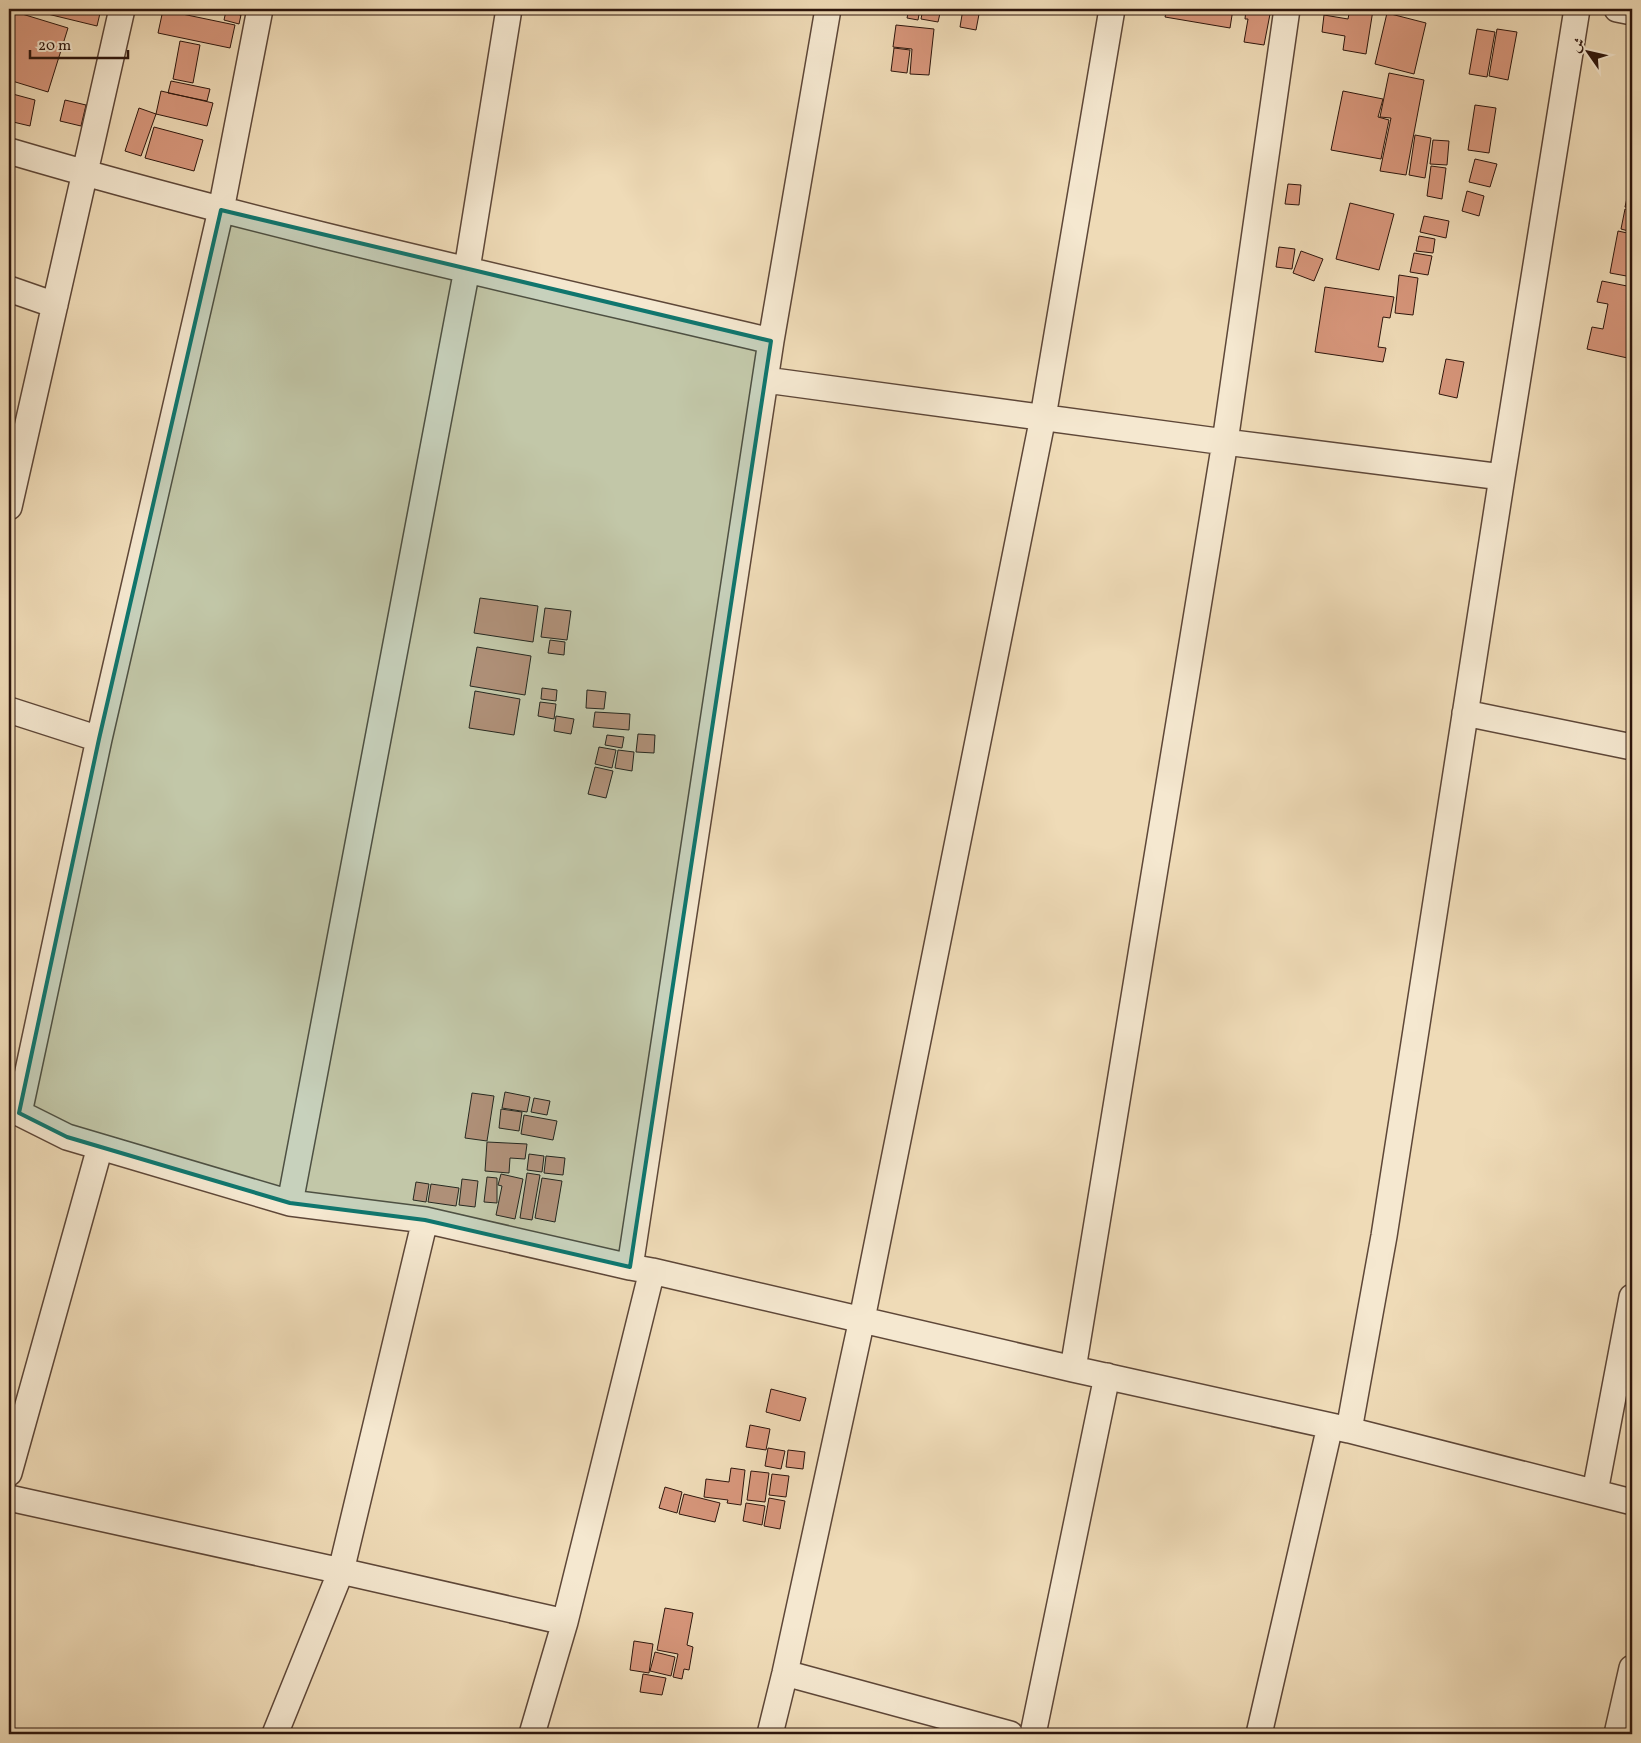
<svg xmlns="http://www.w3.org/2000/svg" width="1641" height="1743" font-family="Vollkorn,Amiri,serif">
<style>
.building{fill:#d7967b;stroke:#2e160d}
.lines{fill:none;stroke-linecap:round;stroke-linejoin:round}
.minor-casing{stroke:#5e4738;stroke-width:28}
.minor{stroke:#f5e8d0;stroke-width:25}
.marked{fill:#0f766e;fill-opacity:0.2;stroke:#0f766e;stroke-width:4;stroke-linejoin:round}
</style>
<rect width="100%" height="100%" fill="#efdbb7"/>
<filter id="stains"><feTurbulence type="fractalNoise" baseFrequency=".004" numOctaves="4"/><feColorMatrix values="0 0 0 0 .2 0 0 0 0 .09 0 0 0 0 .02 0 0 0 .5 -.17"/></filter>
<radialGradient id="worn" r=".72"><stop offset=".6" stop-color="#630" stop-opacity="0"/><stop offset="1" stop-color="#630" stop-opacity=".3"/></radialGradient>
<!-- building -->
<path class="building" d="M27 9H101L97 26Z
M226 9H243L241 15 226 11Z
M909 9H920L918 20 907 18Z
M923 9H941L938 22 921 19Z
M963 9H980L976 30 960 27Z
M1167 9H1233L1230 28 1165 17Z
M1246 9H1271L1264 45 1244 42 1248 19H1245Z
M1318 9H1348L1347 13Z
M1350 9 1373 10 1366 54 1343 50 1345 36 1322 32 1324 15 1348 19Z
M9 10 68 28 48 92 9 80Z
M163 10 235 25 230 48 158 33Z
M226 11 241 15 239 24 224 20Z
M1387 13 1426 23 1414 74 1375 64Z
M896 25 934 29 929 75 910 74 912 49 893 47Z
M1477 29 1495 32 1487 77 1469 74Z
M1497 29 1517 32 1508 80 1489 76Z
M180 41 200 45 193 83 173 79Z
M894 48 910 50 907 73 891 71Z
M1389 73 1424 80 1406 175 1380 171 1391 118 1380 117Z
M171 81 210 89 207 101 168 93Z
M161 91 213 103 207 126 156 114Z
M1343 91 1383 99 1378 117 1389 120 1381 159 1331 150Z
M9 93 35 100 30 126 9 121Z
M65 100 86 105 81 126 60 121Z
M1475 105 1496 108 1489 153 1468 150Z
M139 108 156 114 141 156 125 151Z
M154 127 203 140 194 171 145 158Z
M1415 135 1431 138 1425 178 1409 175Z
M1433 140 1449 141 1447 165 1430 164Z
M1475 159 1497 164 1490 187 1469 182Z
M1431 166 1446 168 1442 199 1427 196Z
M1631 180 1632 181V209L1625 207Z
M1288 184 1301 185 1299 205 1285 204Z
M1467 191 1484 196 1479 216 1462 211Z
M1350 203 1394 214 1379 270 1336 259Z
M1625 209 1632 211V232L1621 229Z
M1424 216 1449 221 1446 238 1420 232Z
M1618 231 1632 234V277L1610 273Z
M1419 236 1435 239 1433 253 1416 251Z
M1279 247 1295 249 1292 269 1276 267Z
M1301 251 1323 259 1314 281 1293 273Z
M1414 253 1432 256 1428 275 1410 272Z
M1399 275 1418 278 1413 315 1395 313Z
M1602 281 1632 287V359L1587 349 1592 327 1603 329 1608 304 1597 302Z
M1325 287 1394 297 1390 318 1383 317 1378 347 1386 348 1383 362 1315 352Z
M1446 359 1464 362 1457 398 1439 394Z
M480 598 538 606 533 642 474 633Z
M545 608 571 611 567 640 541 637Z
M550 640 565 642 564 655 548 653Z
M477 647 531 656 525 695 470 686Z
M542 688 557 690 556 701 541 699Z
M587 690 606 692 604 709 586 708Z
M475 691 520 699 514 735 469 728Z
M540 702 556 704 554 719 538 716Z
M595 712 630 714 629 730 593 727Z
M556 716 574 719 571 734 554 731Z
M638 734 655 735 654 753 636 752Z
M607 735 624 737 622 748 605 745Z
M599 747 616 750 612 768 595 764Z
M618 750 634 752 632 771 615 768Z
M595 767 613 771 606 798 588 794Z
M505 1092 530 1097 527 1112 502 1108Z
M472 1093 494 1096 487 1141 465 1138Z
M534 1098 550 1101 547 1115 531 1112Z
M501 1109 522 1112 519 1131 499 1128Z
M524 1115 557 1121 553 1140 521 1134Z
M487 1142 527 1144 525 1159 510 1158 509 1173 485 1171Z
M529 1154 544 1156 542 1172 527 1170Z
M546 1156 565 1158 563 1175 544 1173Z
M527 1173 540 1175 532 1220 520 1218Z
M501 1174 523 1179 515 1219 496 1215 502 1186 498 1185Z
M487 1177 497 1178V1203L484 1202Z
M542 1178 562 1181 555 1222 535 1218Z
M462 1179 478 1181 475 1207 459 1205Z
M416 1182 429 1184 426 1202 413 1200Z
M431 1184 459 1188 456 1206 428 1202Z
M771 1389 806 1398 800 1421 766 1412Z
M750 1425 770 1429 766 1450 746 1447Z
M768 1448 785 1451 781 1469 765 1466Z
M788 1450 805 1452 803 1469 786 1467Z
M731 1468 745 1470 741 1505 727 1503 728 1500 704 1497 706 1479 729 1482Z
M751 1471 769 1473 765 1502 747 1500Z
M772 1474 789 1476 786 1497 769 1495Z
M665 1487 682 1492 677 1513 659 1508Z
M684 1494 720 1503 715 1522 679 1514Z
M769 1498 785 1501 780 1529 764 1526Z
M746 1503 765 1506 762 1525 743 1521Z
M665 1608 693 1613 687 1645 693 1647 689 1670 684 1669 682 1679 673 1677 678 1654 657 1650Z
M634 1641 653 1644 649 1673 630 1670Z
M655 1652 675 1657 671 1676 650 1671Z
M643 1674 666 1678 662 1695 640 1692Z"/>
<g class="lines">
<!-- minor casing -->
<g class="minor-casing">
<path id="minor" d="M828 9 771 341 630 1267 652 1271 1073 1369 1349 1430 1632 1502
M1617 9 1632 12
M9 151C260 225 516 281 771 341
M9 289 55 305
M766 380 1225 442 1502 477
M9 507 122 9
M9 710 99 739
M1465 713 1632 747
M9 1108 67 1137 290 1203 425 1220 630 1267
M19 1113 99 739 221 210 260 9
M290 1203 467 269 509 9
M1073 1369 1225 442 1287 9
M1349 1430 1384 1236 1502 477 1577 9
M9 1473 100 1147
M1595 1492 1632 1297
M9 1498 341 1571 565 1622
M785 1673 1010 1734
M275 1734 341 1571 425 1220
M532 1734 565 1622 652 1271
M770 1734 785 1673 862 1319 1043 417 1112 9
M1033 1734 1107 1376
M1259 1734 1330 1426
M1617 1734 1632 1668"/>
</g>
<!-- minor -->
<use href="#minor" class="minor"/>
</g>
<!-- marked area -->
<path class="marked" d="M221 210 771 341 630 1267 425 1220 290 1203 67 1137 19 1113 99 739Z"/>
<!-- margin -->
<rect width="1641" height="1743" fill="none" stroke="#efdbb7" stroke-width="30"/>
<rect x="10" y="10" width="1621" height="1723" fill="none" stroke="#2e160d" stroke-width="2.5"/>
<rect x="15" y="15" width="1611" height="1713" fill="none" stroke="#2e160d"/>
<!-- north arrow -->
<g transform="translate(1588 52) rotate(304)" stroke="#f5e8d0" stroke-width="4" paint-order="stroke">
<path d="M0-4L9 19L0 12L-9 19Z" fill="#2e160d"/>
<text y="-8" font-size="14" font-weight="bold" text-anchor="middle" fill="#2e160d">ش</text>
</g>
<!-- scale -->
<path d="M30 50v8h98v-8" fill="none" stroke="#2e160d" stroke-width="2.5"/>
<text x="38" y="50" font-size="15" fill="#2e160d" stroke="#f5e8d0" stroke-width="4" paint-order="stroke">20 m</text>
<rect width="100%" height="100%" filter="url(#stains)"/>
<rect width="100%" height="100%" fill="url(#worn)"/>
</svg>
